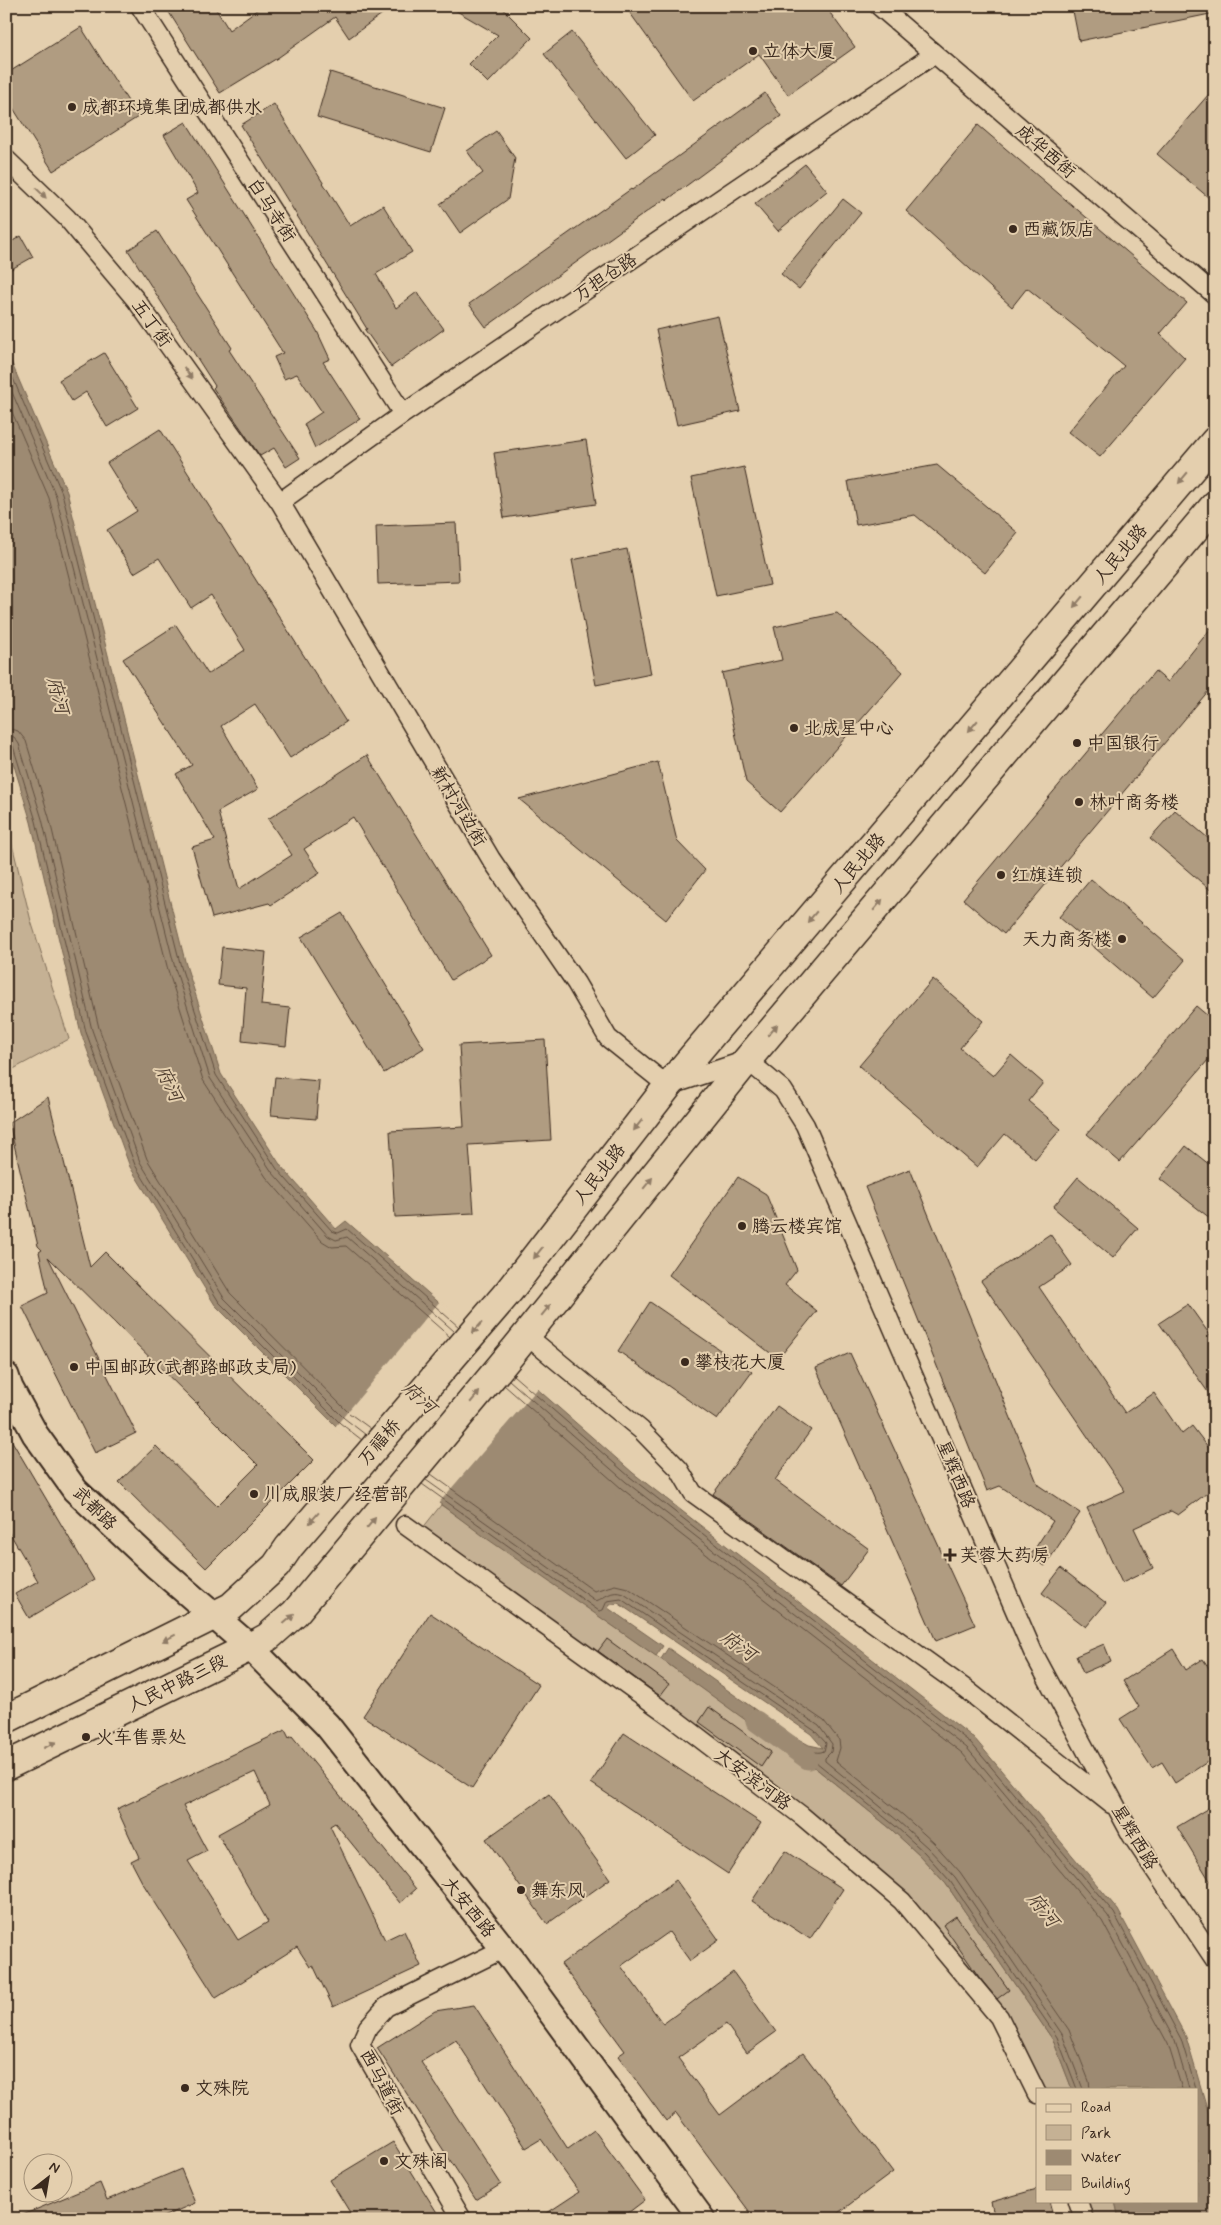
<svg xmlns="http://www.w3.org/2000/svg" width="1221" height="2225" font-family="Mynerve,'LXGW WenKai TC',sans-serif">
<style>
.green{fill:#c5b194;stroke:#806e59}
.water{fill:#9d8a72;stroke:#766450}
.pier{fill:#e4cfae}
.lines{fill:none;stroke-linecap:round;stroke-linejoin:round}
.shore{stroke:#625040;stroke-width:1}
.canal{stroke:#9d8a72;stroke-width:21}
.building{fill:#b09c81;stroke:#3b2a1e;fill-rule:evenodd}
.street-casing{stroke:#3b2a1e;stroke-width:21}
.secondary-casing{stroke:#3b2a1e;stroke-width:29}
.primary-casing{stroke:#3b2a1e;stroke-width:31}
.street{stroke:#e4cfae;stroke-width:18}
.secondary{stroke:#e4cfae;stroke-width:25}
.primary{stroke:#e4cfae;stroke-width:28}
.oneway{fill:#907c66}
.poi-dot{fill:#3b2a1e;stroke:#e4cfae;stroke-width:2}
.labels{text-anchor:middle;stroke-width:4;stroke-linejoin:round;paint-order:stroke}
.poi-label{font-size:18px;fill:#3b2a1e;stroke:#e4cfae;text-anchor:start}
.street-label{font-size:18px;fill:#3b2a1e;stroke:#e4cfae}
.water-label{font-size:19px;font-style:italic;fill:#4f3d2f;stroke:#e4cfae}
</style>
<rect width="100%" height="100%" fill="#e4cfae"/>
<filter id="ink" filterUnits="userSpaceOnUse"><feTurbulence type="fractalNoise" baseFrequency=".02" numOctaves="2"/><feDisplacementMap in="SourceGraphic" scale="10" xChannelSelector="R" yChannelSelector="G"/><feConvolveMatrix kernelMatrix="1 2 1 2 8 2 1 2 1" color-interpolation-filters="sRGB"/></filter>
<g filter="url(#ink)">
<!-- green -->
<path class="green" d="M6 820 31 921 69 1039 6 1073Z
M441 1505 813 1766 891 1829 920 1856 946 1884 1053 2040 1072 2089H1040L923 1915 422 1529Z
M1086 2201H1115L1119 2219H1092Z"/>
<!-- water -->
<path class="water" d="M6 350 67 492 186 965 221 1074 281 1166 336 1229 346 1221 633 1473 975 1739 1118 1910 1186 2037 1215 2135V2219H1119L1115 2201H1197V2089H1072L1053 2040 946 1884 920 1856 891 1829 813 1766 782 1746 791 1735 809 1745 823 1748 811 1734 618 1603 610 1605 608 1608 663 1646 656 1656 486 1538 337 1427 215 1305 130 1167 81 1033 31 822 6 739Z
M668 1648 784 1730 776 1742 661 1659Z"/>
<!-- pier -->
<path class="pier" d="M440 1301 539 1387 437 1505 334 1428Z"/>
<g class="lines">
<!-- shore -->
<path class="shore" d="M6 362 62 493 181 967 216 1075 277 1169 332 1231 338 1233 347 1229 459 1327
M6 378 56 496 175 968 210 1078 272 1172 328 1236 336 1240 347 1237 454 1331
M6 398 49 498 168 970 203 1080 266 1177 322 1241 332 1247 346 1246 450 1337
M6 728 18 731 26 741 49 817 99 1028 147 1159 230 1293 349 1413 371 1429
M6 735 14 737 19 744 42 819 92 1030 140 1162 224 1298 344 1418 366 1435
M6 742 13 746 36 821 86 1032 135 1165 219 1302 340 1423 362 1440
M513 1375 630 1477 971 1743 1114 1913 1181 2039 1196 2089
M509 1380 626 1482 967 1748 1108 1916 1175 2041 1189 2089
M504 1385 621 1488 962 1753 1102 1921 1168 2044 1182 2089
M431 1474 594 1591 615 1585 628 1588 824 1721 839 1740 840 1748 836 1761 903 1815 934 1843 960 1872 1069 2030 1089 2081 1090 2089
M426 1480 596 1601C605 1598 611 1589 624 1594L819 1726 832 1744 831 1752 825 1758V1761L898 1821 928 1848 955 1877 1062 2034 1083 2089
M422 1484 599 1611 603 1610 607 1601 621 1599 815 1731 826 1743 824 1751C816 1755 806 1749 798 1745L796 1750 816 1762 894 1825 924 1852 950 1881 1057 2037 1077 2089"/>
<!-- canal -->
<path class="canal" d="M756 1721 808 1759"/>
</g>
<!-- building -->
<path class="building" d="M165 6H214L229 30 262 6H393L349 38 335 17 279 57 220 93Z
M448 6H500L532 38 488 83 469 64 498 35Z
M625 6H825L855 47 788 95 759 54 693 101Z
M1072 6H1209L1210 14 1079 41Z
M81 27 138 117 53 171 6 97V74Z
M572 32 655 135 626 158 544 54Z
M330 72 445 108 431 152 317 117Z
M1215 87V203L1157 154Z
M765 93 781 116 667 200 666 198 486 327 469 304 631 189 632 190Z
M274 104 350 226 383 205 412 252 376 274 396 308 417 292 444 329 391 367 365 330 367 329 241 125Z
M186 122 317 331 330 359 323 362 360 419 315 448 304 424 322 412 297 374 284 379 274 357 283 353 186 200 198 193 164 135Z
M978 125 1187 303 1160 334 1185 358 1100 457 1068 432 1124 366 1027 288 1012 307 906 211Z
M496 131 515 158 508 199 460 233 440 204 483 173 467 151Z
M805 164 827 191 778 231 755 204Z
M843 199 861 213 799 289 781 274Z
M157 231 232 348 229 350 300 458 286 467 274 448 260 456 213 388 215 386 128 250Z
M21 236 33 257 6 272V245Z
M718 316 740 411 677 425 656 330Z
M104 353 138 408 107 427 86 392 72 401 59 380Z
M160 429 346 722 290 758 255 704 221 726 258 789 218 812 239 889 292 855 268 819 367 755 491 955 451 980 353 817 304 849 320 873 271 905 269 903 212 918 192 847 215 840 176 774 192 765 123 659 176 625 208 674 245 650 211 595 191 608 159 558 134 573 107 530 137 511 107 463Z
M586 440 596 504 504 518 494 453Z
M937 465 1018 533 985 573 915 515 856 525 848 481Z
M744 467 770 585 716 596 691 478Z
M456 523 459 581 378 584 376 526Z
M627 549 651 674 596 685 572 560Z
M837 613 903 672 780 812 746 782 722 673 782 660 774 627Z
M1215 623V683L1004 934 963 899 1155 671 1168 682Z
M658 762 677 841 705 870 666 920 519 799Z
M1175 810 1215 844V894L1150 838Z
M1091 879 1185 960 1153 998 1059 917Z
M342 913 424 1048 384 1073 301 937Z
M222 947 266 952 261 1005 290 1008 286 1046 242 1041 246 988 218 985Z
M933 979 983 1021 960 1048 993 1076 1011 1055 1043 1083 1028 1101 1061 1129 1035 1159 1005 1134 977 1167 859 1066Z
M1196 1006 1215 1022V1052L1120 1162 1087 1134Z
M545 1040 551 1140 469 1145 474 1213 395 1217 390 1131 464 1127 459 1045Z
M275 1077 319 1081 316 1119 271 1115Z
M48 1097 90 1267 105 1252 314 1460 206 1568 119 1482 156 1446 217 1506 258 1465 197 1404 199 1402 196 1403 48 1257 136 1433 95 1453 22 1306 48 1293 39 1252 42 1250 38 1246 9 1123Z
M1186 1146 1215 1169V1222L1160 1179Z
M910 1169 1038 1485 1080 1513 1045 1566 1030 1556 1053 1521 1000 1486 987 1491 865 1187Z
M738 1177 766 1194 797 1270 785 1285 817 1311 778 1359 669 1275Z
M1078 1177 1138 1228 1113 1258 1053 1207Z
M1050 1234 1072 1265 1039 1287 1125 1413 1154 1393 1182 1434 1192 1426 1215 1456V1487L1178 1515 1171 1511 1134 1528 1153 1568 1122 1583 1087 1508 1125 1491 981 1281Z
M650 1302 752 1372 717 1420 618 1351Z
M1188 1304 1215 1342V1402L1159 1323Z
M850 1353 975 1625 936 1641 816 1368Z
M777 1406 811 1430 775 1480 869 1549 841 1586 713 1494Z
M6 1431 94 1580 29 1618 15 1594 38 1581 6 1527Z
M1061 1568 1106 1603 1086 1627 1042 1593Z
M430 1613 539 1685 472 1788 363 1716Z
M607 1639 669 1684 660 1696 598 1651Z
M1104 1644 1111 1661 1083 1673 1076 1656Z
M1173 1649 1186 1670 1203 1659 1215 1677V1757L1175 1783 1162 1762 1152 1768 1120 1719 1139 1707 1123 1681Z
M709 1707 771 1752 761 1767 699 1722Z
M285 1730 289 1738 292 1736 416 1889 400 1903 335 1823 330 1826 385 1940 404 1931 421 1966 333 2007 313 1965 310 1967 297 1947 216 1998 142 1882 131 1861 139 1857 117 1809ZM255 1772 270 1805 218 1834 268 1922 238 1940 188 1861 207 1851 183 1806Z
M624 1733 761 1823 728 1874 591 1783Z
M549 1794 610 1879 547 1924 486 1839Z
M1215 1804V1889L1177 1827Z
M785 1851 843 1889 810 1939 752 1901Z
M676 1880 719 1940 690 1961 669 1932 621 1966 663 2024 733 1972 776 2032 747 2053 726 2024 678 2058 720 2115 803 2053 893 2172 830 2219H755L676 2113 666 2121 618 2056 625 2051 561 1964Z
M956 1916 1009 1990 997 1999 979 1977 943 1925Z
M474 2005 568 2149 594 2130 645 2200 620 2219H538L579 2192 541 2139 526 2148 456 2040 421 2062 501 2184 476 2200 377 2048 435 2011Z
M393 2142 441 2219H354L330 2180Z
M181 2169 195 2203 158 2219H13L100 2183 107 2200Z
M1037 2189V2201H1049L1054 2219H995L991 2202Z"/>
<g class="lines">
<!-- street casing -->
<g class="street-casing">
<path id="street" d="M140 6 403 414
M879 6 1215 295
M6 159 67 218 136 300 280 502 491 859 576 983 608 1038 668 1086 747 1060 783 1090 805 1125 1033 1652 1132 1836 1215 1960
M280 502 403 414 933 55
M526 1335 641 1430 679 1469 693 1493 967 1690 1111 1804
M405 1525 672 1717 765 1788 802 1816 902 1901 999 2017 1037 2094
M1078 2201 1084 2219
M462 2219 360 2045 368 2027 386 2007 503 1949"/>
</g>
<!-- secondary casing -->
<g class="secondary-casing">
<path id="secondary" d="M6 1376 10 1388 35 1434 75 1490 155 1565 250 1647 327 1725 514 1962 702 2219"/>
</g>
<!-- primary casing -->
<g class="primary-casing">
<path id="primary" d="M6 1719 231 1607 276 1566 289 1547 509 1291 668 1086 1215 441
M6 1766 250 1647 268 1637 295 1613 516 1348 747 1060 1215 505"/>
</g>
<!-- street -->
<use href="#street" class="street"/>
<!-- secondary -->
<use href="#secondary" class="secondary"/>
<!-- primary -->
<use href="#primary" class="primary"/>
</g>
<!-- one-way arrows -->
<defs><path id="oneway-solid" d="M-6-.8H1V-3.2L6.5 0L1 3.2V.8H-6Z" transform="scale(1.25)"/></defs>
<g class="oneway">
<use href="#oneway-solid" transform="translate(41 193) rotate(44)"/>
<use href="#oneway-solid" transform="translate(188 373) rotate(55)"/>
<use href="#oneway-solid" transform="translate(1183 478) rotate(130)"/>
<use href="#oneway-solid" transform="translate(1078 602) rotate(130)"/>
<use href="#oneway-solid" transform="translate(973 726) rotate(130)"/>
<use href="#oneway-solid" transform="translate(878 905) rotate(-50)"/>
<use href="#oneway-solid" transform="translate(812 917) rotate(130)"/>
<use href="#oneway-solid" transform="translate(773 1030) rotate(-50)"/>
<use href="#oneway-solid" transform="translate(638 1125) rotate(128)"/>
<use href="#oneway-solid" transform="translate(648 1183) rotate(-51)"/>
<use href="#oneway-solid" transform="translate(538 1253) rotate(128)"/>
<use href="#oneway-solid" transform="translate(546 1310) rotate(-51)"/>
<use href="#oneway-solid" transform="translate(477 1328) rotate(131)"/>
<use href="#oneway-solid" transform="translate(475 1397) rotate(-50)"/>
<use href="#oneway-solid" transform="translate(314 1518) rotate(131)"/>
<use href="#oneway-solid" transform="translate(371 1523) rotate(-50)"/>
<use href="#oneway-solid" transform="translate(289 1619) rotate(-41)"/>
<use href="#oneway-solid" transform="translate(169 1638) rotate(153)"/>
<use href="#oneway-solid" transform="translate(50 1745) rotate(-26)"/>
</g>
</g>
<!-- markers -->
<g class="poi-dot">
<circle cx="753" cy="51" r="5"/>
<circle cx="72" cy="107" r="5"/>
<circle cx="1013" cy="229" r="5"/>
<circle cx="794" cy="728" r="5"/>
<circle cx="1077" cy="743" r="5"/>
<circle cx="1079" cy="802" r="5"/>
<circle cx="1001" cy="875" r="5"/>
<circle cx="1122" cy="939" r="5"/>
<circle cx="742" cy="1226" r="5"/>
<circle cx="685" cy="1362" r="5"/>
<circle cx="74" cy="1367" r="5"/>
<circle cx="254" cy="1494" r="5"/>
<path d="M947.5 1547.5h5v5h5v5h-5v5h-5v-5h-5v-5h5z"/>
<circle cx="86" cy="1737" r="5"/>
<circle cx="521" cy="1890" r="5"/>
<circle cx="185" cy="2088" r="5"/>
<circle cx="384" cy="2161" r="5"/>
</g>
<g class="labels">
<!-- poi labels -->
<g class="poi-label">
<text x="763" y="57">立体大厦</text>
<text x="82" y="113">成都环境集团成都供水</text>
<text x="1023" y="235">西藏饭店</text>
<text x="804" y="734">北成星中心</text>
<text x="1087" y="749">中国银行</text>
<text x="1089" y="808">林叶商务楼</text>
<text x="1011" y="881">红旗连锁</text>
<text x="1112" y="945" text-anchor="end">天力商务楼</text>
<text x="752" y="1232">腾云楼宾馆</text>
<text x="695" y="1368">攀枝花大厦</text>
<text x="84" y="1373">中国邮政(武都路邮政支局)</text>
<text x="264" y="1500">川成服装厂经营部</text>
<text x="960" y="1561">芙蓉大药房</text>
<text x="96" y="1743">火车售票处</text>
<text x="531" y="1896">舞东风</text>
<text x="195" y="2094">文殊院</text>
<text x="394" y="2167">文殊阁</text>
</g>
<!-- street labels -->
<g class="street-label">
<text transform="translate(1046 151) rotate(41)" y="6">成华西街</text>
<text transform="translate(272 210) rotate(57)" y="6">白马寺街</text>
<text transform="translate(605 277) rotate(-34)" y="6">万担仓路</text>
<text transform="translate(152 323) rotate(54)" y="6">五丁街</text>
<text transform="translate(1120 554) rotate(-50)" y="6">人民北路</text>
<text transform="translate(459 806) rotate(59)" y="6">新村河边街</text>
<text transform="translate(858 863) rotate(-50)" y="6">人民北路</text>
<text transform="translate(599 1174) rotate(-52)" y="6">人民北路</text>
<text transform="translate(379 1442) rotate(-49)" y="6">万福桥</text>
<text transform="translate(956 1474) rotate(67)" y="6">星辉西路</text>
<text transform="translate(95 1508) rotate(45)" y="6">武都路</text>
<text transform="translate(177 1683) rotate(-26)" y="6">人民中路三段</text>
<text transform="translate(753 1779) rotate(37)" y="6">大安滨河路</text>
<text transform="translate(1135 1837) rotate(59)" y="6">星辉西路</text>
<text transform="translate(469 1907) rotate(51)" y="6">大安西路</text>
<text transform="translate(382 2082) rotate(62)" y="6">西马道街</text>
</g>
<!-- water labels -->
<g class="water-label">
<text transform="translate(59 695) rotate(75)" y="7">府河</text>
<text transform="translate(170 1083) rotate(64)" y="7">府河</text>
<text transform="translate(420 1397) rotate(43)" y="7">府河</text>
<text transform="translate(739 1645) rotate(36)" y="7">府河</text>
<text transform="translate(1044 1909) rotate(51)" y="7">府河</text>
</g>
</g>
<!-- margin -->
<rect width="1221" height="2225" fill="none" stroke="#e4cfae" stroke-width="25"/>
<rect x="12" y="12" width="1196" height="2200" fill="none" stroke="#3b2a1e" stroke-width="2" filter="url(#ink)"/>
<!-- legend -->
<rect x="1036" y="2088" width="162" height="115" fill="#e4cfae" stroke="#a08d74"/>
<rect x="1046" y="2104" width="25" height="8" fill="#e4cfae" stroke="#a08d74"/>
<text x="1081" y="2112" font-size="15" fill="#3b2a1e">Road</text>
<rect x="1046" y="2125" width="25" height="15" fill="#c5b194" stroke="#a08d74"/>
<text x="1081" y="2138" font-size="15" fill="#3b2a1e">Park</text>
<rect x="1046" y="2150" width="25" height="15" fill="#9d8a72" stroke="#a08d74"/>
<text x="1081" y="2162" font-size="15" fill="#3b2a1e">Water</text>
<rect x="1046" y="2175" width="25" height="15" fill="#b09c81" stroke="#a08d74"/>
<text x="1081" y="2188" font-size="15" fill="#3b2a1e">Building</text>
<!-- north arrow -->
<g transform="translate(48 2178) rotate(31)"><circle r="24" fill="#e4cfae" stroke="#a08d74"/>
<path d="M0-4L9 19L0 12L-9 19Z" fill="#3b2a1e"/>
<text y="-8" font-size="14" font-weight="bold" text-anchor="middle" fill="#3b2a1e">N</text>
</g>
</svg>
